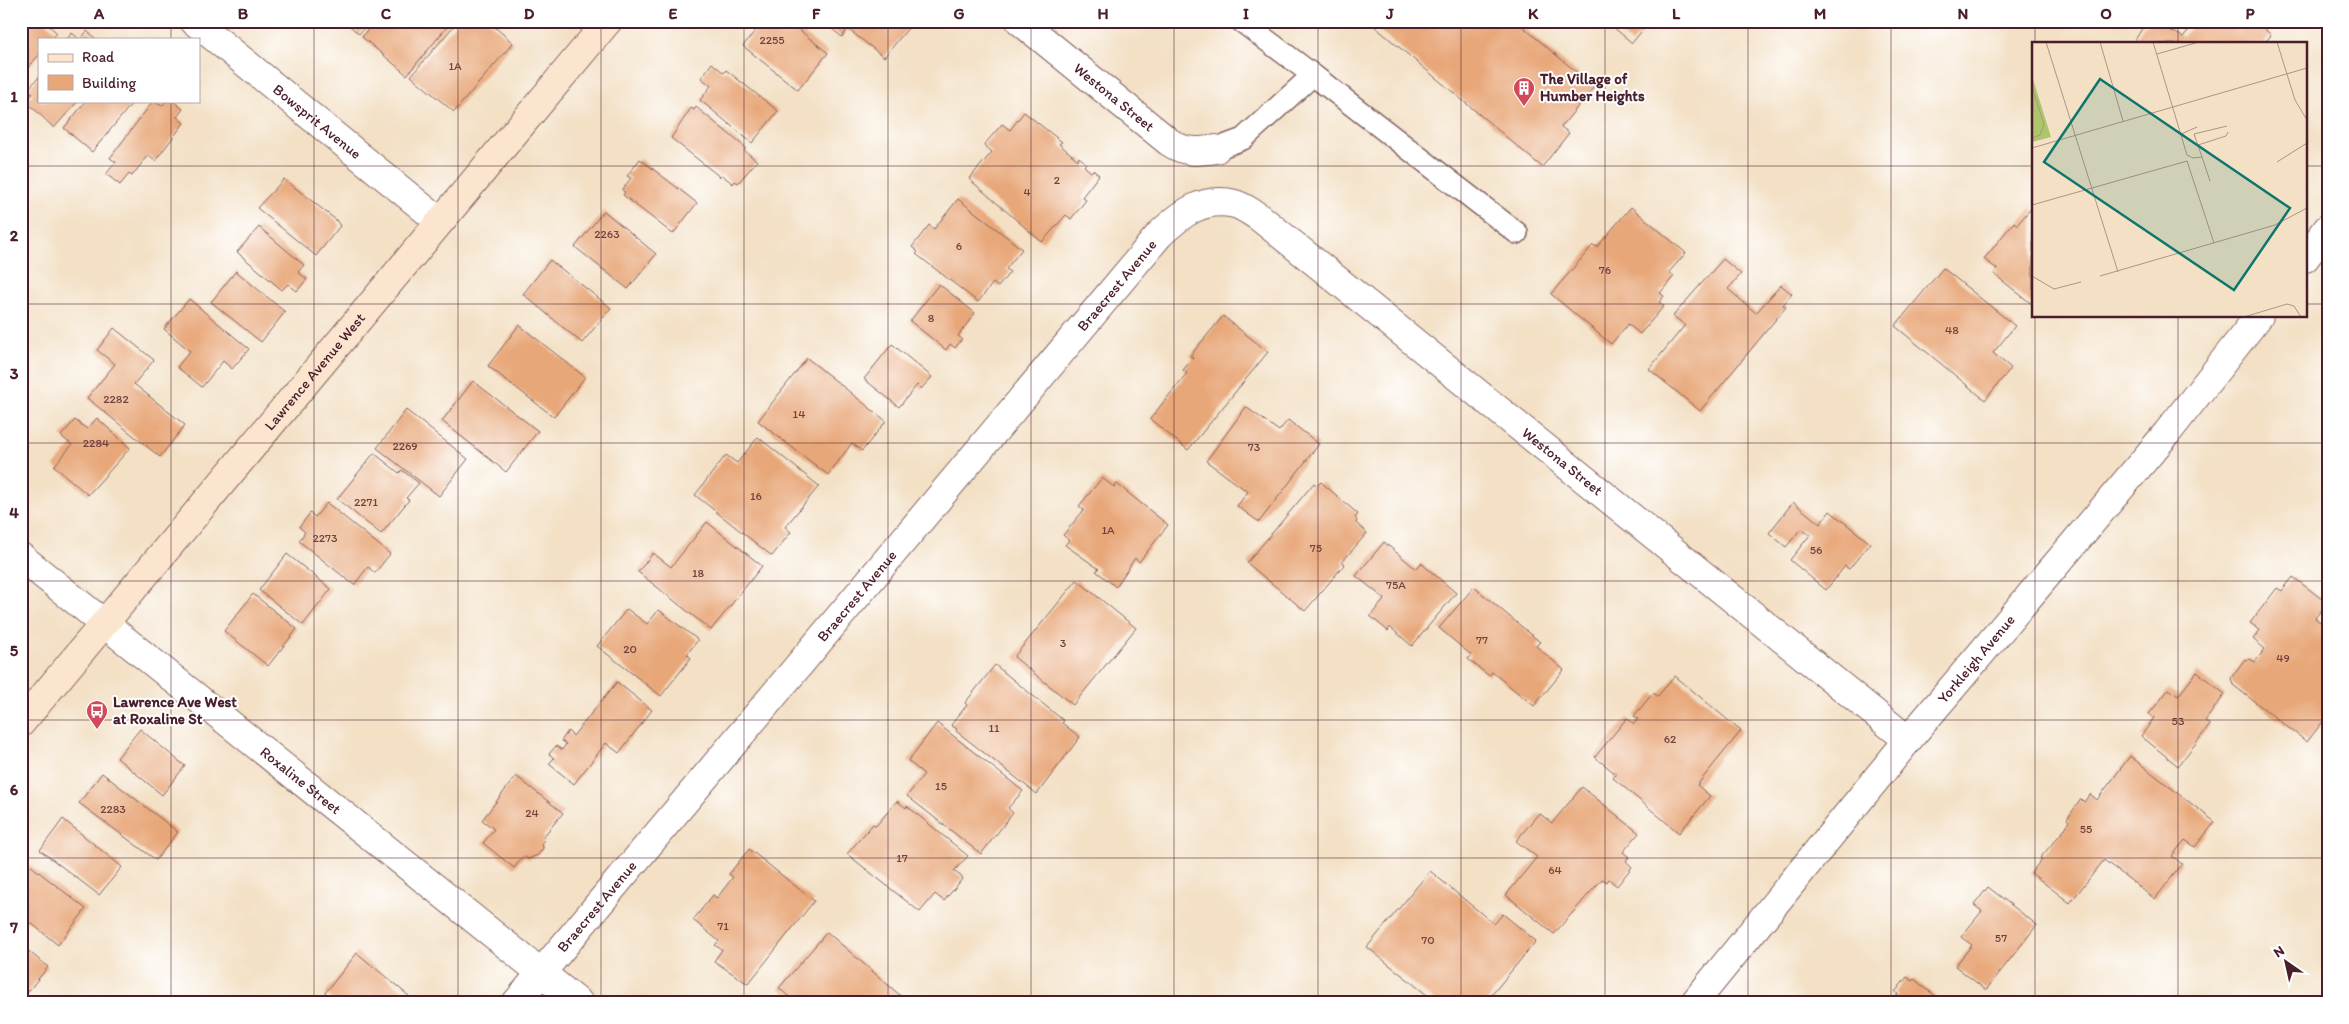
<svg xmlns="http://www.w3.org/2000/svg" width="2349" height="1024" font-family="Itim,sans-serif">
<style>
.building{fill:#e8a779}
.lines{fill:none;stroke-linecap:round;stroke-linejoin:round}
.service-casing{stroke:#856361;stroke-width:24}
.minor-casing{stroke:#856361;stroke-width:30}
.secondary-casing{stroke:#856361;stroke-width:30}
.service{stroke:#fff;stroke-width:21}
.minor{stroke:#fff;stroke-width:28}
.secondary{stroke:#fce5cf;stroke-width:28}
.grid{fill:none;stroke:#4a1f2b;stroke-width:1;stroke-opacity:0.55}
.labels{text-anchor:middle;stroke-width:4;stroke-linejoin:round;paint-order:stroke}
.number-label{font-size:12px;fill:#72413e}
.poi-label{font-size:15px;font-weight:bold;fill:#4a1f2b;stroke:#fff;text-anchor:start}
.street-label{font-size:15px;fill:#4a1f2b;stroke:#fff}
.inset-road{fill:none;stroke:#af9387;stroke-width:1}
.view{fill:#0f766e;fill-opacity:0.15;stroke:#0f766e;stroke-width:2.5}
.inset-edge{fill:none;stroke:#4a1f2b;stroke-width:2.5}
.neatline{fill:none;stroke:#4a1f2b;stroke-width:2}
.grid-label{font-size:16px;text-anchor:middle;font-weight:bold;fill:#4a1f2b}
</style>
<rect width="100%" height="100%" fill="#fff"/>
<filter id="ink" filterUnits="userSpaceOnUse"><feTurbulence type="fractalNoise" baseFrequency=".02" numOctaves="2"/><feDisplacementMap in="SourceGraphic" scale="10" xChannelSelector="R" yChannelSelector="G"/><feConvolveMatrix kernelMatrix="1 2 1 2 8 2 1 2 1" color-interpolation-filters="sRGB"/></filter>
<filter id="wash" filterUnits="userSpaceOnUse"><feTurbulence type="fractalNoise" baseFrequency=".0096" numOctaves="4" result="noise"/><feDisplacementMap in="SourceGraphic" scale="20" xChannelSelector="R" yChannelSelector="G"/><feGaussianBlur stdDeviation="1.12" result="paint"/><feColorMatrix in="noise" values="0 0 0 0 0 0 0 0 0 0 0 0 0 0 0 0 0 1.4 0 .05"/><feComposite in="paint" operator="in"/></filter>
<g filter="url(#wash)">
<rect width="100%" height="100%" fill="#f3e0c5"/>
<g id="blocks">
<!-- building -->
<path class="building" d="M23 21H44L57 33 52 39H39V55L21 75Z
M344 21H370L359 34Z
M375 21H452L407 75 362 37Z
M458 21H488L513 43 454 112 411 76Z
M763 21H788L828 53 798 90 743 46Z
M822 21H904L910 26 884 57 848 29 842 37Z
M1368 21H1516L1594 87 1561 127 1569 133 1542 167Z
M1606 21H1650L1632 43Z
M2150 21H2161L2171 27 2170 30 2183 37 2196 21H2256L2271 35 2264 44H2128L2131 41 2133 43 2145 24 2147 26Z
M2291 21H2301L2297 26Z
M87 31 96 39H81Z
M72 33 79 39H67Z
M712 63 724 73 726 70 778 111 752 143 700 100 711 86 701 78Z
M39 77V101H78L54 128 26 101 33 94 28 89Z
M86 101H134L92 152 64 128Z
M153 101 162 106 166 101H173L183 109 177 117 184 123 155 161 148 155 132 176 129 174 120 185 106 174 116 162 110 158Z
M696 107 746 148 744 150 757 161 738 183 735 181 733 184 722 175 720 177 671 138 691 108 694 110Z
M1024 112 1062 142 1059 144 1078 160 1079 157 1086 163 1084 166 1091 172 1093 170 1099 175 1082 197 1086 200 1071 219 1066 215 1042 242 969 179 992 152 984 145 1002 124 1010 130Z
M640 159 697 203 673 234 623 195 625 192 622 190 631 178 627 176Z
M284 179 336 220 340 226 316 256 257 208Z
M958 199 1022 249 1006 269 1010 272 998 287 993 283 978 302 916 254 918 252 912 247 929 225 934 229Z
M2033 206V305L1994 274 1997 269 1984 259 2014 222 2017 225Z
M1631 207 1686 253 1669 272 1674 276 1660 293 1664 296 1659 302 1664 306 1640 334 1628 324 1611 344 1551 294 1593 245 1597 247Z
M604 211 656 254 628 289 575 247Z
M259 227 304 265 298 272 307 279 297 291 288 284 282 290 237 252Z
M1723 259 1741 274 1728 289 1756 313 1781 285 1792 294 1783 305 1786 307 1700 411 1649 369 1685 325 1673 316Z
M550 260 611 308 582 343 523 294Z
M1943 268 2015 326 1993 353 2011 368 1985 400 1895 326Z
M236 271 285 312 261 342 211 302Z
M939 284 975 313 958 336 962 339 955 348 950 344 946 350 910 321Z
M189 299 249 349 232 369 223 361 202 387 177 367 190 351 164 329Z
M1223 316 1268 352 1188 450 1150 419 1187 373 1183 370 1193 358 1190 356Z
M519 325 585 377 554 417 488 366Z
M114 328 154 360 134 384 185 425 160 457 87 398 115 364 97 350Z
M892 344 932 377 921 389 917 385 899 407 864 379Z
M807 358 886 421 862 451 852 443 828 475 758 421Z
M473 381 538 431 506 472 442 421Z
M1246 407 1279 431 1288 420 1319 444 1259 522 1237 506 1248 492 1206 461Z
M406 410 468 459 439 496 377 448Z
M97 418 130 448 88 495 54 466 72 445 61 436 75 420 87 429Z
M758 437 819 486 785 527 791 532 772 556 695 495 726 455 737 463Z
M374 453 399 473 402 470 419 483 406 498 409 500 381 534 337 499Z
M1102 478 1114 487 1117 484 1168 525 1139 562 1135 558 1116 587 1096 571 1099 569 1065 545 1069 540 1063 535 1084 510 1079 506Z
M1321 482 1358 514 1355 518 1357 520 1356 523 1367 533 1342 562 1345 564 1305 611 1247 563 1314 483 1317 486Z
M1793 502 1820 524 1830 511 1870 543 1849 569 1845 566 1826 590 1790 560 1810 535 1801 529 1786 547 1769 533Z
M327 503 390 554 375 573 368 567 354 585 299 541 305 532 299 527 310 513 315 517Z
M707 522 762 566 711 630 638 572 653 553 671 567Z
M1384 542 1416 569 1421 563 1456 593 1412 646 1390 627 1388 631 1370 616 1385 599 1356 576Z
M287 554 331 589 303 625 259 590Z
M2293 577 2327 603 2315 618 2328 628V715L2307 742 2233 685 2231 678 2244 660 2250 659 2255 662 2265 649 2253 639 2260 630 2250 623 2277 588 2282 591Z
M1077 580 1136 628 1073 705 1014 657Z
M1474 587 1540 642 1536 646 1564 670 1534 706 1492 672 1489 676 1468 659 1471 655 1439 628Z
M253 594 297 629 268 666 224 631Z
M627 609 647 624 659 610 698 640 687 654 691 658 661 696 597 646Z
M995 665 1064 721 1062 723 1080 737 1037 794 956 731 957 729 951 725 967 705 965 703Z
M2197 672 2225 694 2205 721 2210 725 2178 766 2141 736 2154 718 2149 714 2169 689 2178 696Z
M1675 676 1741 731 1697 785 1710 796 1679 833 1613 778 1616 774 1595 757 1627 718 1634 724 1638 719 1634 716 1653 693 1658 696Z
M617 682 652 710 619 753 606 743 574 784 549 764 554 758 549 754 556 746 562 750 566 744 561 741 568 731 573 736Z
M937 723 1023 791 1008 808 1013 813 981 854 907 796 924 774 908 761Z
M140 729 185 766 162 795 117 758Z
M2130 756 2215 822 2195 847 2185 840 2172 856 2182 864 2155 899 2104 860 2070 903 2031 873 2042 859 2040 858 2065 829 2069 821 2067 819 2081 799 2084 802 2090 794 2097 800Z
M102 773 178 832 156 860 79 803Z
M516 776 563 813 543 837 545 839 542 842 543 848 538 855 528 859 524 856 514 868 483 843 494 829 482 820Z
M1582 787 1639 833 1623 852 1629 857 1626 861 1632 867 1617 886 1609 879 1607 882 1602 879 1554 934 1506 895 1537 857 1516 841 1539 813 1552 823Z
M897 801 906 808 907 806 968 856 954 871 963 878 944 901 935 894 920 912 847 854 873 824 876 826Z
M63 819 122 867 99 895 40 850Z
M749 849 814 901 748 984 714 961 722 950 715 945 719 941 693 920 713 895 717 898 733 877 729 874Z
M30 865 86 909 58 945 21 915V876Z
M1430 871 1494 924 1503 914 1536 941 1485 1003H1437L1367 947Z
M1988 887 2037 925 1986 990 1955 966 1972 945 1961 937 1982 911 1974 905Z
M827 932 909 1003H796L779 988Z
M21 945 48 967 21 1000Z
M357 953 409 996 403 1003H336L325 993Z
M1907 977 1912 981 1914 979 1944 1003H1892L1898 994 1895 992Z"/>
</g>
</g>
<g filter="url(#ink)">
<use href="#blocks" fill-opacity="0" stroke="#856361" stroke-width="1"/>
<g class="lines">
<!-- service casing -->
<g class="service-casing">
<path id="service" d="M1241 21 1313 75
M1216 149 1243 139 1313 75 1517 233"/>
</g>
<!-- minor casing -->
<g class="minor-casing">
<g id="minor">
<path id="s1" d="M194 21 439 221"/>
<path id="s2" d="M1020 21 1169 142C1185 153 1197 152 1216 149"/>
<path d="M2305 258 2328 228"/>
<path id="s3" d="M21 557 579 1003"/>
<path id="s4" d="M516 1003 1159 235C1181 214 1203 196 1235 204 1243 206 1252 213 1259 217L1908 740"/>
<path id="s5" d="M1694 1003 1908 740 2167 433 2259 316"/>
</g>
</g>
<!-- secondary casing -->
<g class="secondary-casing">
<g id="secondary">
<path id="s6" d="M21 723 608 21"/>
</g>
</g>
<!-- service -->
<use href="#service" class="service"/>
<!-- minor -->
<use href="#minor" class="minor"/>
<!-- secondary -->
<use href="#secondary" class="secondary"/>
</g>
</g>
<!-- grid -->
<path class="grid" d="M171 21V39M314 21V1003M458 21V1003M601 21V1003M744 21V1003M888 21V1003M1031 21V1003M1174 21V1003M1318 21V1003M1461 21V1003M1605 21V1003M1748 21V1003M1891 21V1003M2035 21V44M2178 21V44M171 101V1003M21 166H2033M2305 166H2328M21 304H2033M2305 304H2328M2035 316V1003M2178 316V1003M21 443H2328M21 581H2328M21 720H2328M21 858H2328"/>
<!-- icons -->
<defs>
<g id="building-pin" transform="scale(1.125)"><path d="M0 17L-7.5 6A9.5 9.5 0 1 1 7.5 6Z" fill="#d1495b" stroke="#fff"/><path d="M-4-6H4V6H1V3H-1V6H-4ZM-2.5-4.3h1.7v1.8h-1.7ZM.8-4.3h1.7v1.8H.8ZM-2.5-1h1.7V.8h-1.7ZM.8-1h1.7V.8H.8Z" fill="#fff"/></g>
<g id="bus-pin" transform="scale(1.125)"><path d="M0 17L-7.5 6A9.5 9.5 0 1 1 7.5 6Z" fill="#d1495b" stroke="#fff"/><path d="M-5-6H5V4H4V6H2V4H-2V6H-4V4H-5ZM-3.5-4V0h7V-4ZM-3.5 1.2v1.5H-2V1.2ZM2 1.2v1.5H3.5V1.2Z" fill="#fff"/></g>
</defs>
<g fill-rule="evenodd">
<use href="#building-pin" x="1524" y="88"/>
<use href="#bus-pin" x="97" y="711"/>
</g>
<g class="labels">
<!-- number labels -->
<g class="number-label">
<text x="772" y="44">2255</text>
<text x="455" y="70">1A</text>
<text x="1057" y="184">2</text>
<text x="1027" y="196">4</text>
<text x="607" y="238">2263</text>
<text x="959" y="250">6</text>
<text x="1605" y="274">76</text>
<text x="931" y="322">8</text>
<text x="1952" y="334">48</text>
<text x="116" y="403">2282</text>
<text x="799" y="418">14</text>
<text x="96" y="447">2284</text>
<text x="405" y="450">2269</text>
<text x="1254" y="451">73</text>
<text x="756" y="500">16</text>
<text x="366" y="506">2271</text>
<text x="1108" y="534">1A</text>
<text x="325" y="542">2273</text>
<text x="1316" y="552">75</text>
<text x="1816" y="554">56</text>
<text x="698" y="577">18</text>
<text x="1396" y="589">75A</text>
<text x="1482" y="644">77</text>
<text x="1063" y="647">3</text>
<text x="630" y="653">20</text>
<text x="2283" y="662">49</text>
<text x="2178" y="725">53</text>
<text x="994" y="732">11</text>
<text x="1670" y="743">62</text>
<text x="941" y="790">15</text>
<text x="113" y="813">2283</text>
<text x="532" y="817">24</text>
<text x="2086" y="833">55</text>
<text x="902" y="862">17</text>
<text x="1555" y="874">64</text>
<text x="723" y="930">71</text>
<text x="2001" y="942">57</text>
<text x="1428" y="944">70</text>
</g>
<!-- poi labels -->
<g class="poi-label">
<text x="1540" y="84">The Village of<tspan x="1540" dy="17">Humber Heights</tspan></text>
<text x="113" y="707">Lawrence Ave West<tspan x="113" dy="17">at Roxaline St</tspan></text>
</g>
<!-- street labels -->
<g class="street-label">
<text dy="5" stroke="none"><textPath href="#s2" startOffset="121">Westona Street</textPath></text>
<text dy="5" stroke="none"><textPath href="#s1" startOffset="159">Bowsprit Avenue</textPath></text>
<text dy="5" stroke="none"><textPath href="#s4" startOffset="936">Braecrest Avenue</textPath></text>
<text dy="5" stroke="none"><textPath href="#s6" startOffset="458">Lawrence Avenue West</textPath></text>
<text dy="5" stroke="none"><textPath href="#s4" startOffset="1505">Westona Street</textPath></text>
<text dy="5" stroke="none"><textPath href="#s4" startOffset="531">Braecrest Avenue</textPath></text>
<text dy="5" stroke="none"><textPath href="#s5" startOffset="445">Yorkleigh Avenue</textPath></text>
<text dy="5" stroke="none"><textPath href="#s3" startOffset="358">Roxaline Street</textPath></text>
<text dy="5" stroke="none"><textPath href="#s4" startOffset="126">Braecrest Avenue</textPath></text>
</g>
</g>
<!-- overview -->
<g transform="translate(2032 42)">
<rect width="275" height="275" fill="#f3e0c5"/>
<path d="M0 34 19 95 0 100Z" fill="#aec66b"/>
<path class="inset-road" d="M14 0 86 230M68 0 91 79M121 0 155 113 161 116 170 115 178 139M245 0 263 58 275 78M125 12 167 0M0 45 12 82 8 93 0 96M149 92 165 85M166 103 194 94 196 90M0 106 275 26M170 115 162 92 195 84M245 120 275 101M0 163 155 119 182 201M0 234 22 247 49 240M68 234 243 183 275 166M212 275 255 262 262 264 269 275"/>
<path class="view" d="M68 37 258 166 202 248 12 120Z"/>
<rect width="275" height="275" class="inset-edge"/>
</g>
<!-- margin -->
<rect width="2349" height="1024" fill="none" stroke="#fff" stroke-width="55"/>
<!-- legend -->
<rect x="38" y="38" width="162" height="65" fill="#ffffff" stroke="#b7a5aa"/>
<rect x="48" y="54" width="25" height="8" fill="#fce5cf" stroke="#b7a5aa"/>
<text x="82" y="62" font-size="15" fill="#4a1f2b">Road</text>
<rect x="48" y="75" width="25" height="15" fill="#e8a779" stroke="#b7a5aa"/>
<text x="82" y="88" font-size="15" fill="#4a1f2b">Building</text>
<!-- north arrow -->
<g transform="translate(2286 962) rotate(326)" stroke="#ffffff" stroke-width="4" paint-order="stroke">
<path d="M0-4L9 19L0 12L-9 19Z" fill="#4a1f2b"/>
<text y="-8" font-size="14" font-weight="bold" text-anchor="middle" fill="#4a1f2b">N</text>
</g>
<rect x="28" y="28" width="2294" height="968" class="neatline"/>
<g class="grid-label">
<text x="99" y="19">A</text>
<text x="243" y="19">B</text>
<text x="386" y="19">C</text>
<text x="529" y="19">D</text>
<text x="673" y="19">E</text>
<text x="816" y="19">F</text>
<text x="959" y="19">G</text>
<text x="1103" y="19">H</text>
<text x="1246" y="19">I</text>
<text x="1390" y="19">J</text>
<text x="1533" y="19">K</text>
<text x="1676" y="19">L</text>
<text x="1820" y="19">M</text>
<text x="1963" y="19">N</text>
<text x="2106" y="19">O</text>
<text x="2250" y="19">P</text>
<text x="14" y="102">1</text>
<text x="14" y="241">2</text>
<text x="14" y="379">3</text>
<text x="14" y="518">4</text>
<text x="14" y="656">5</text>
<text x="14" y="795">6</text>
<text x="14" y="933">7</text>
</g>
</svg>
